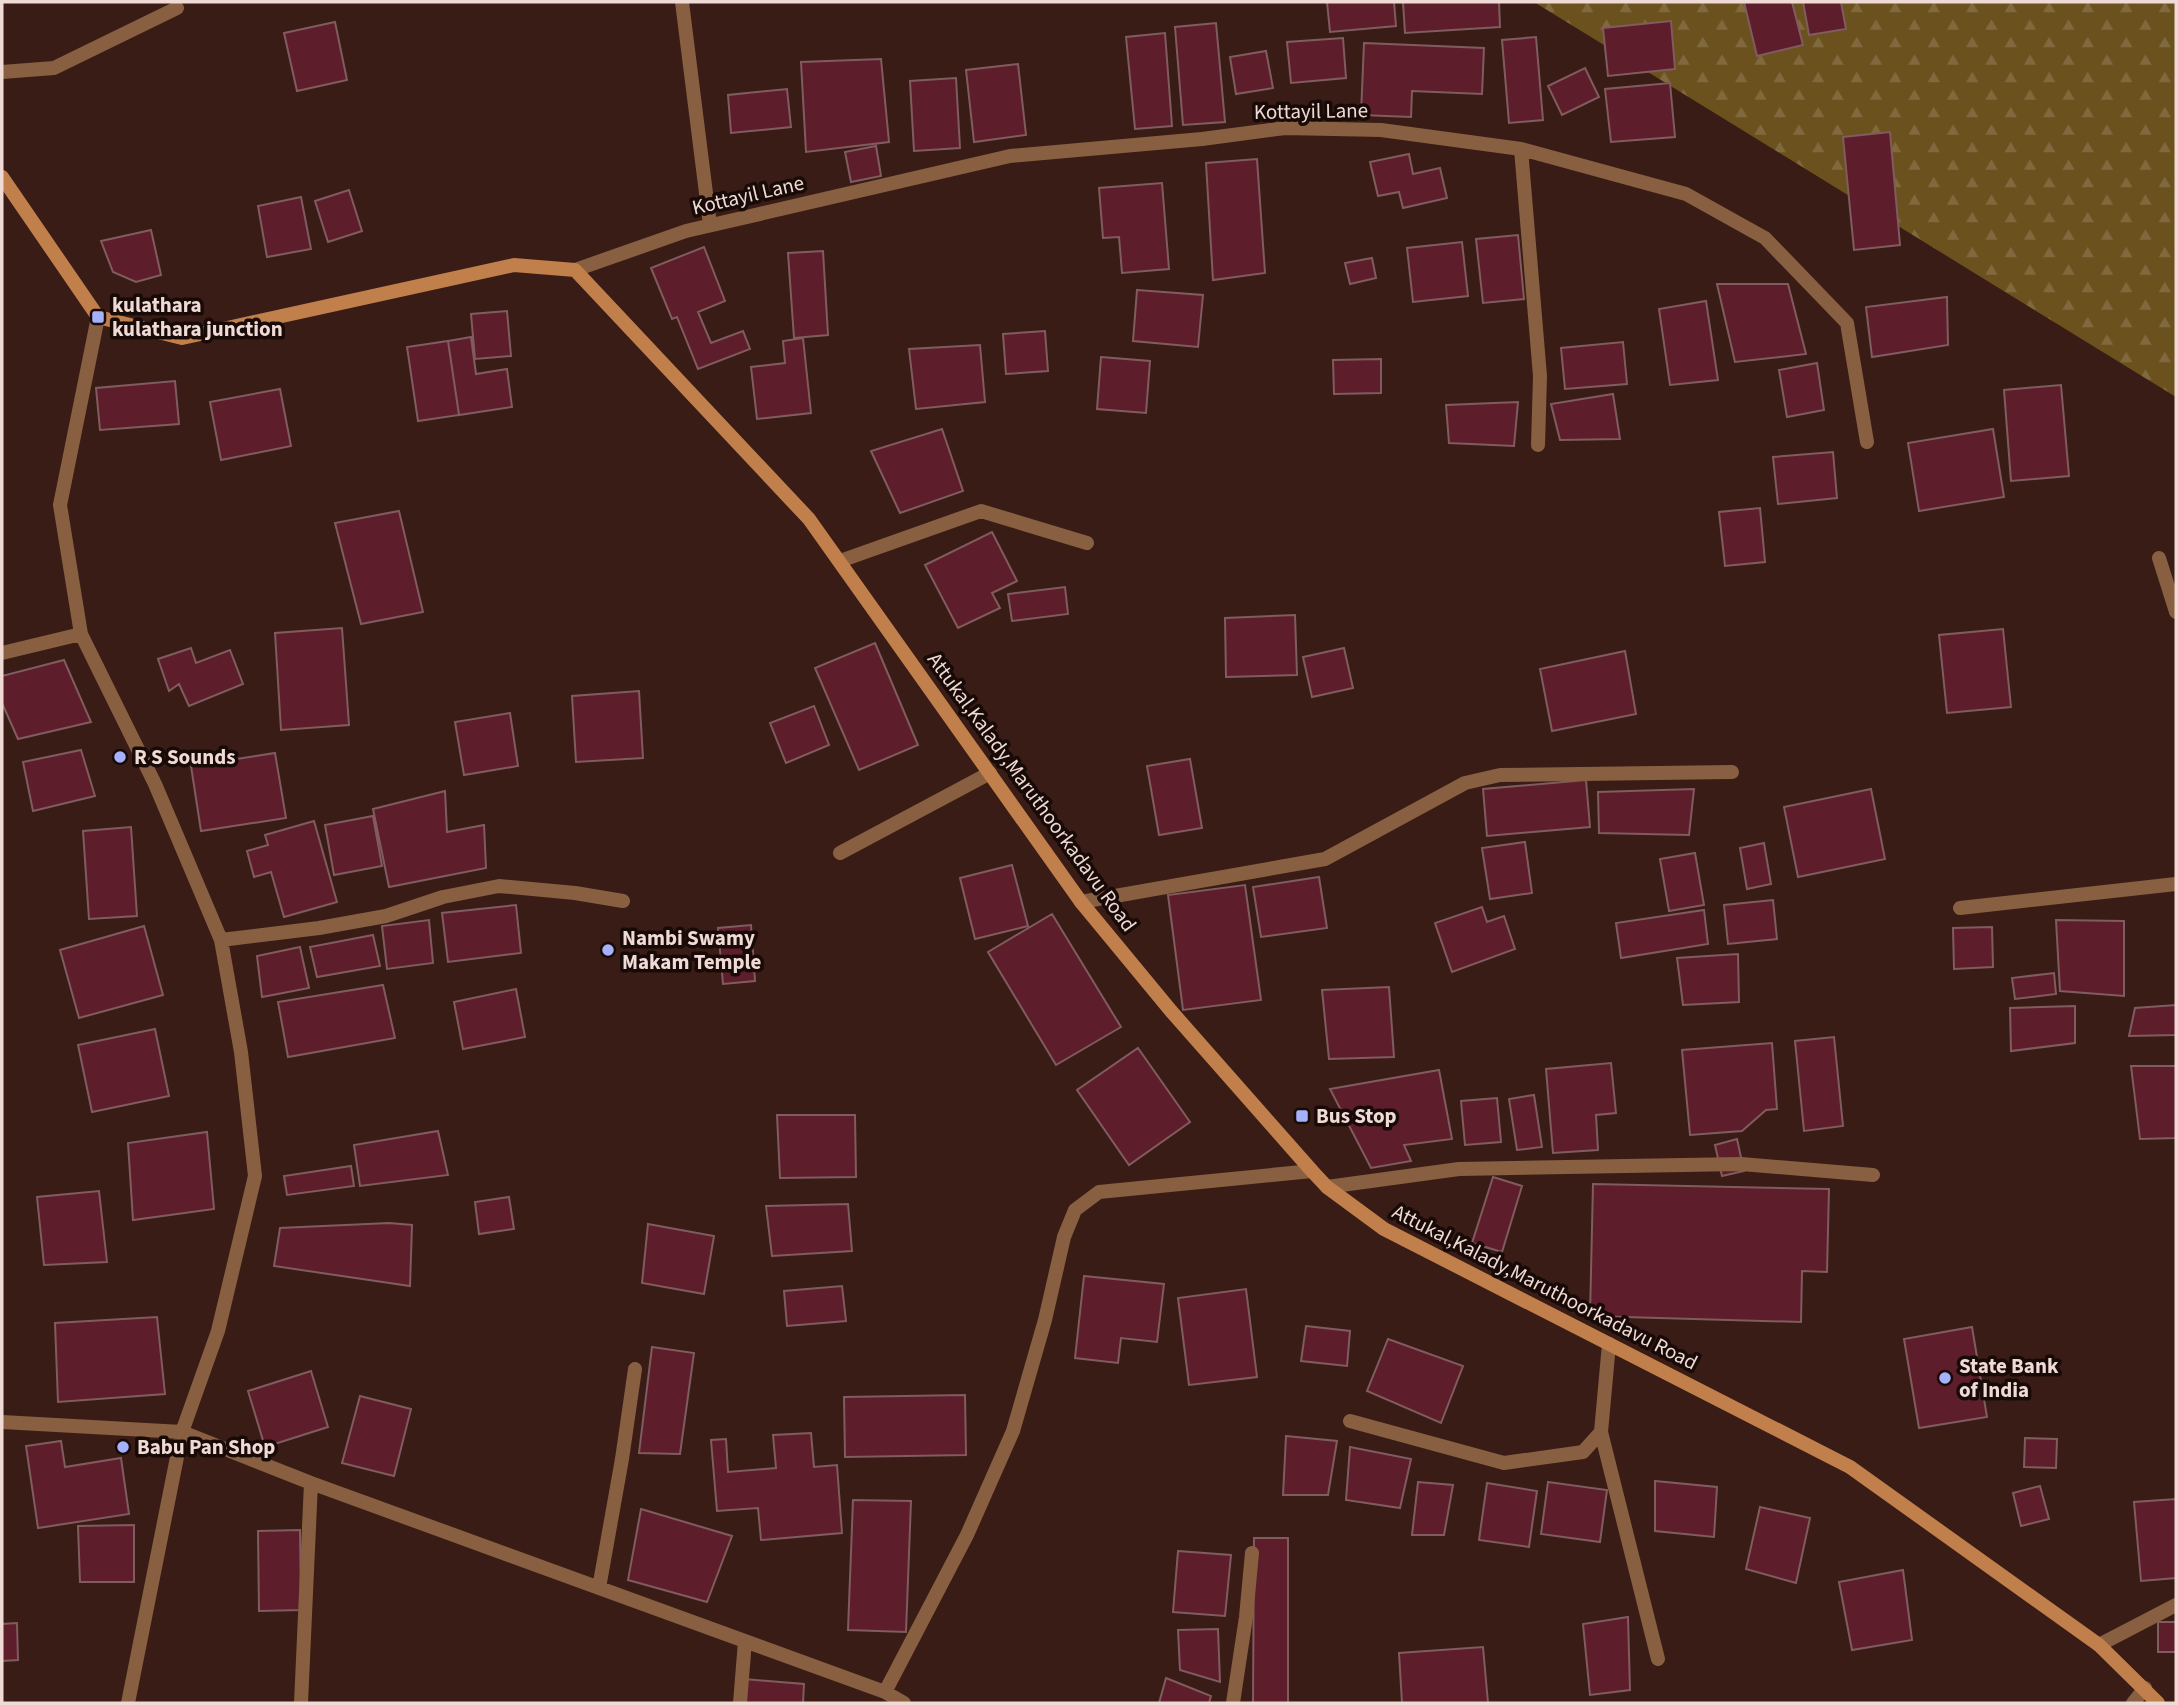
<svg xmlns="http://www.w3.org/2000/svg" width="2178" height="1705" font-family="'Source Sans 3',sans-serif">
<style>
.forest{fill:url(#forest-firs)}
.building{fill:#5e1d2b;stroke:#805b5f;stroke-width:2}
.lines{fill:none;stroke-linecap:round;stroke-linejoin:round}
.street{stroke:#885f40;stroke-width:14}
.secondary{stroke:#c17f4c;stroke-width:14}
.poi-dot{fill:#a6b1fc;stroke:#170a07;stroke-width:2.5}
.labels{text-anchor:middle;stroke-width:7;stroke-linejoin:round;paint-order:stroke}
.street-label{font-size:21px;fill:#efdad5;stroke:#170a07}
.poi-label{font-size:21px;font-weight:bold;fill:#efdad5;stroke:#170a07;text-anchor:start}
</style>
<defs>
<pattern id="forest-firs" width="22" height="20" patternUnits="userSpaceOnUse" patternTransform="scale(1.75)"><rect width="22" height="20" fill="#6b511d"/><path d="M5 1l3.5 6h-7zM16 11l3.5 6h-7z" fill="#80693d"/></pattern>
</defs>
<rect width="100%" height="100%" fill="#391c15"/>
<!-- forest -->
<path class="forest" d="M1534 2H2176V397Z"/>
<!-- building -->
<path class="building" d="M1327 2H1394L1396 26 1330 32Z
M1403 2H1499L1500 27 1405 33Z
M1744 2H1792L1803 45 1757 56Z
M1803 2H1841L1846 29 1809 35Z
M1671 21 1675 69 1608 76 1603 28Z
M335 22 347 80 297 91 284 33Z
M1216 23 1225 122 1183 125 1175 27Z
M1165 33 1172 126 1135 129 1126 37Z
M1536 37 1543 120 1509 123 1502 40Z
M1343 38 1346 78 1291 83 1287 42Z
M1364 43 1484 48 1482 94 1412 91 1411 117 1361 115Z
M1266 51 1273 88 1236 94 1230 57Z
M881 59 889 142 806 152 801 62Z
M1018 64 1026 135 974 142 966 70Z
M1585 68 1599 97 1562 115 1548 86Z
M956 78 960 148 914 151 910 81Z
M1670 83 1675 137 1611 142 1605 89Z
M787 89 791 127 731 133 728 95Z
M1890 132 1900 245 1854 250 1843 137Z
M876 146 881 176 851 182 845 152Z
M1409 154 1413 174 1440 168 1447 198 1403 208 1399 192 1378 196 1370 162Z
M1257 159 1265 273 1213 280 1206 163Z
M1162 183 1169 269 1122 273 1119 237 1103 238 1099 188Z
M349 190 362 231 328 242 315 201Z
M301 197 311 249 267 257 258 206Z
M151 230 161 275 136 282 113 272 101 241Z
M1518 235 1524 299 1483 303 1476 239Z
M1462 242 1468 296 1413 302 1407 248Z
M704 247 725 301 698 312 711 343 743 331 750 349 698 369 677 317 672 319 651 268Z
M823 251 828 335 794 338 788 253Z
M1372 258 1376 278 1350 284 1345 263Z
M1717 284H1788L1806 354 1735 362Z
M1137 290 1203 295 1198 347 1133 341Z
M1947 297 1948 345 1872 357 1866 307Z
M1706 301 1718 380 1670 385 1659 309Z
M507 311 511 356 475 359 471 314Z
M1045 331 1048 371 1006 374 1003 334Z
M471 337 476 374 507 369 512 407 459 415 448 341Z
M803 338 811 413 757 419 751 367 785 363 783 341Z
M448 341 459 415 418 421 407 347Z
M1623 342 1627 384 1565 389 1561 348Z
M980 345 985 402 916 409 909 349Z
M1101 357 1150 361 1146 413 1097 409Z
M1381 359V393L1334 394 1333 360Z
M1817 363 1824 410 1787 417 1779 370Z
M175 381 179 424 100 430 96 388Z
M2061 385 2069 476 2011 481 2004 390Z
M280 389 291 446 221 460 210 402Z
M1613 394 1620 439 1560 440 1551 404Z
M1518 402 1514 446 1449 443 1446 405Z
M942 429 963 491 900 513 871 451Z
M1993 429 2004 497 1919 511 1908 443Z
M1833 452 1837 498 1778 504 1773 457Z
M1760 508 1765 562 1725 566 1719 512Z
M399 511 423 612 361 624 335 523Z
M992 532 1017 581 992 593 1000 608 958 628 925 565Z
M1065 587 1068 614 1012 621 1008 594Z
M1295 615 1297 675 1226 677 1225 618Z
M342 628 349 725 281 730 275 633Z
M2003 629 2011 707 1947 713 1939 635Z
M875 643 918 745 859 770 815 668Z
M191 648 196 663 230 650 243 684 189 706 179 684 169 691 158 659Z
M1344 648 1353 688 1312 697 1303 657Z
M1625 651 1636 714 1552 731 1540 669Z
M64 660 91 722 18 739 2 703V676Z
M639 691 643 758 576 762 572 696Z
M814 706 829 745 786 763 770 723Z
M510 713 518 766 464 775 455 722Z
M81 750 95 796 33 811 23 762Z
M275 753 286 818 201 831 191 766Z
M1190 759 1202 828 1159 835 1147 766Z
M1586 780 1590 827 1487 836 1483 789Z
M1694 789 1689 835 1599 833 1598 792Z
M1871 789 1885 859 1798 877 1784 807Z
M445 791 447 832 484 825 486 868 389 887 373 809Z
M373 816 382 866 334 875 325 825Z
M314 821 337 902 284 917 271 872 254 877 247 851 268 845 265 835Z
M131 827 137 916 89 919 83 831Z
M1525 842 1532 893 1490 899 1482 848Z
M1764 843 1771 884 1747 889 1740 848Z
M1695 853 1704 905 1669 911 1660 859Z
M1012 865 1028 926 975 939 960 878Z
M1319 877 1327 928 1261 937 1253 887Z
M1245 885 1261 1000 1183 1010 1168 895Z
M1773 900 1777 939 1728 944 1724 905Z
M516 905 521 953 448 962 442 913Z
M1482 907 1487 922 1504 916 1515 949 1452 972 1435 923Z
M1704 910 1708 944 1621 958 1616 923Z
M1052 914 1121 1027 1056 1065 988 952Z
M429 920 433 963 387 969 382 926Z
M2056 920 2124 921V996L2060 991Z
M751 925 755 981 723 984 718 928Z
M144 926 163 995 79 1018 60 950Z
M1992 927 1993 967 1954 969 1953 928Z
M373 935 380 966 317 977 310 947Z
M300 947 309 988 262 997 257 956Z
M1738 954 1739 1002 1683 1005 1677 958Z
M2054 973 2056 994 2015 999 2012 978Z
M383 985 395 1038 288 1057 278 1002Z
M1389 987 1394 1057 1329 1059 1322 990Z
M516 989 525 1037 463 1049 454 1002Z
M2176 1005V1035L2129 1036 2135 1008Z
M2075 1006V1043L2011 1051 2010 1008Z
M155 1029 169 1096 92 1112 78 1045Z
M1834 1037 1843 1126 1804 1131 1795 1041Z
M1772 1043 1777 1109 1766 1110 1742 1131 1690 1135 1682 1050Z
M1138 1048 1190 1122 1129 1165 1077 1090Z
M1611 1063 1616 1113 1596 1115 1598 1150 1553 1153 1546 1069Z
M2131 1066H2176V1138L2140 1139Z
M1439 1070 1452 1139 1404 1145 1411 1161 1371 1168 1330 1089Z
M1534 1095 1542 1147 1517 1150 1509 1099Z
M1497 1098 1501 1142 1465 1145 1461 1101Z
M777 1115H855L856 1177 780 1178Z
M438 1131 448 1175 360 1186 354 1145Z
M207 1132 214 1209 133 1220 128 1143Z
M1737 1139 1744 1171 1722 1176 1715 1145Z
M351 1166 354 1186 287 1195 284 1176Z
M1493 1177 1522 1186 1502 1252 1472 1243Z
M1593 1184 1829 1189 1827 1272 1802 1271 1801 1322 1590 1316Z
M99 1191 107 1262 44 1265 37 1197Z
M509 1197 514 1229 479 1234 475 1202Z
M848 1204 852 1251 772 1256 766 1206Z
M389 1223 412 1225 410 1286 274 1266 280 1228Z
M648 1224 714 1236 704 1294 642 1283Z
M1084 1276 1164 1284 1157 1342 1121 1338 1118 1363 1075 1358Z
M842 1286 846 1321 787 1326 784 1291Z
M1246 1289 1257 1377 1189 1385 1178 1298Z
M157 1317 165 1394 58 1402 55 1323Z
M1306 1326 1350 1331 1347 1366 1301 1361Z
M1972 1327 1987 1417 1919 1428 1904 1339Z
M1388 1339 1463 1366 1441 1423 1367 1391Z
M652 1347 694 1353 680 1454 639 1453Z
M311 1371 328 1427 265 1447 248 1391Z
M965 1395 966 1455 845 1457 844 1397Z
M360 1396 411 1409 394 1476 342 1463Z
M811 1433 814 1467 837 1465 842 1533 761 1540 758 1508 717 1511 711 1440 726 1439 728 1472 776 1468 773 1435Z
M1286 1436 1337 1441 1328 1495H1283Z
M2025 1438 2057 1439 2056 1468 2024 1467Z
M61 1441 65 1467 121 1458 129 1514 38 1528 26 1446Z
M1350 1447 1411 1459 1400 1508 1346 1500Z
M1655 1481 1717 1487 1714 1537 1655 1531Z
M1418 1482 1453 1485 1444 1535H1412Z
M1548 1482 1607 1490 1600 1542 1541 1534Z
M1487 1483 1537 1491 1529 1547 1479 1540Z
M2040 1486 2049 1519 2021 1526 2013 1493Z
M2176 1499V1578L2141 1581 2134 1502Z
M853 1500 911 1501 906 1632 848 1630Z
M1760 1507 1810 1518 1796 1583 1746 1569Z
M641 1509 732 1536 707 1602 628 1580Z
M134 1525V1582H80L78 1526Z
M300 1530 301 1610 259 1611 258 1531Z
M1254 1538H1288V1703H1253Z
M1178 1551 1231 1555 1225 1616 1173 1612Z
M1903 1570 1912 1640 1852 1650 1839 1582Z
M1628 1617 1630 1690 1590 1695 1583 1624Z
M2158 1622H2176V1652H2158Z
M17 1623 18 1660 2 1661V1624Z
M1218 1629 1220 1682 1180 1670 1178 1630Z
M1483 1647 1488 1703H1402L1399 1653Z
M1166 1678 1211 1696 1209 1703H1159Z
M744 1679 804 1684 803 1703H742Z"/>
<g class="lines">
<!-- street -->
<path class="street" d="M682 2 710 225
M2 72 54 68 177 8
M1521 149 1540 376 1538 445
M575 270 686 231 1010 156 1202 139 1285 128 1381 130 1521 149 1686 194 1765 238 1847 323 1867 442
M98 317 60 505 81 634 155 784 221 940 241 1052 255 1176 218 1331 182 1432 128 1703
M2159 558 2176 612
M840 561 981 511 1087 543
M2 653 81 634
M840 853 990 773
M1081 902 1325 859 1465 783 1500 775 1732 772
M1960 908 2176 884
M221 940 319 928 386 916 443 897 499 886 575 893 623 901
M1327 1187 1459 1169 1741 1164 1873 1175
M1350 1421 1504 1463 1583 1452 1601 1432 1609 1344
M2 1422 182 1432 311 1483 885 1692 904 1703
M1601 1432 1658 1659
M599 1588 622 1459 635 1369
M2099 1645 2176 1605
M885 1692 967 1535 1013 1431 1045 1320 1064 1237 1075 1210 1099 1192 1312 1171
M301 1703 311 1483
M740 1703 745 1641
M1233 1703 1246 1617 1252 1553
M2133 1703 2145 1688"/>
<!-- secondary -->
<path class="secondary" d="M2 177 98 317 182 338 514 265 575 270 809 519 1081 902 1171 1011 1312 1171 1327 1187 1384 1229 1850 1467 2099 1645 2158 1703"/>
</g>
<!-- markers -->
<g class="poi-dot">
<rect x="91" y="310" width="14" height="14" rx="3.5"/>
<circle cx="120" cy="757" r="7"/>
<circle cx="608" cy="950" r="7"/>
<rect x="1295" y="1109" width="14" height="14" rx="3.5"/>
<circle cx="1945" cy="1378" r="7"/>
<circle cx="123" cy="1447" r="7"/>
</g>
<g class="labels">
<!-- street labels -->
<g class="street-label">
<text transform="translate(1311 111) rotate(-1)" y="7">Kottayil Lane</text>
<text transform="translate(748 195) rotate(-13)" y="7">Kottayil Lane</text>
<text transform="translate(1032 792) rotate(54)" y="7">Attukal,Kalady,Maruthoorkadavu Road</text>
<text transform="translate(1545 1287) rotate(27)" y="7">Attukal,Kalady,Maruthoorkadavu Road</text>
</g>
<!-- poi labels -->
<g class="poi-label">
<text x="112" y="312">kulathara<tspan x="112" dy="24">kulathara junction</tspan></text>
<text x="134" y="764">R S Sounds</text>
<text x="622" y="945">Nambi Swamy<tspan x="622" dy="24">Makam Temple</tspan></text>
<text x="1316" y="1123">Bus Stop</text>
<text x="1959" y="1373">State Bank<tspan x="1959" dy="24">of India</tspan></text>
<text x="137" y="1454">Babu Pan Shop</text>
</g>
</g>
<!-- border -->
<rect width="2178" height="1705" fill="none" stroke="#efdad5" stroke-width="7"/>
</svg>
